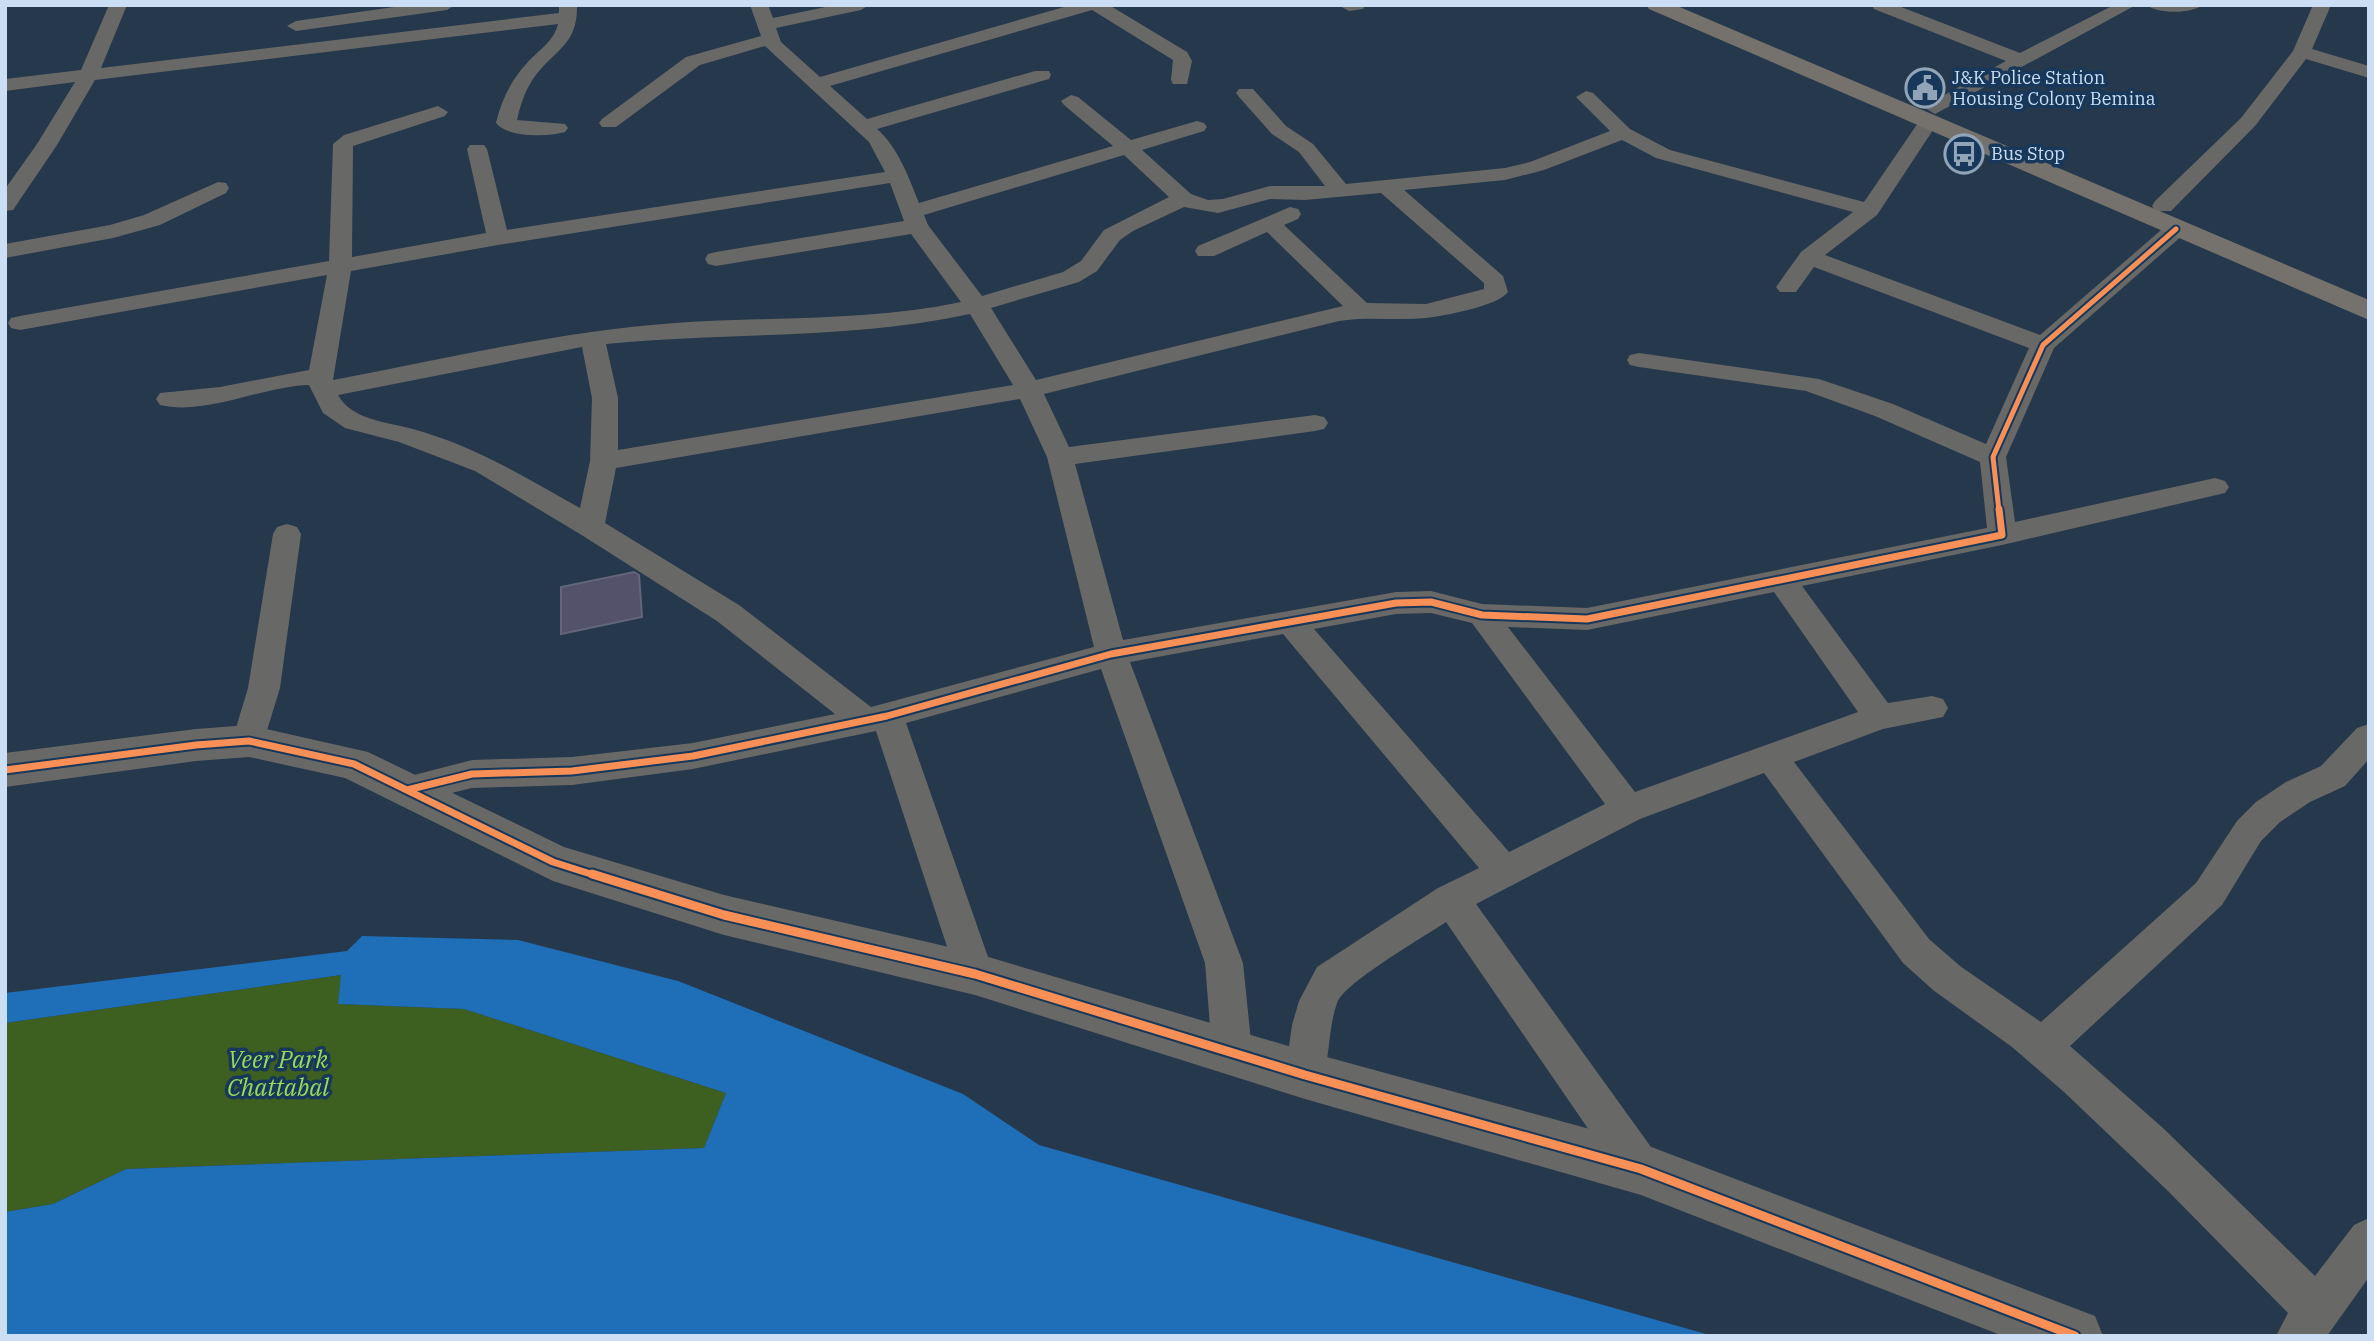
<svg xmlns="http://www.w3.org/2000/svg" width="2374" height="1341" font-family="'IBM Plex Serif',serif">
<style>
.green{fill:#3d6020}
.water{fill:#1f6eb8}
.building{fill:#54516b;stroke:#636678;stroke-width:2}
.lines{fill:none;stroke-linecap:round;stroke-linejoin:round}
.minor{fill:#686866;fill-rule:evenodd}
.tertiary{fill:#686866;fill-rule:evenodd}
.primary{fill:#75726d;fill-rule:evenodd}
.cycleway-far2-casing{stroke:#17385a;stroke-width:9}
.cycleway-far1-casing{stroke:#17385a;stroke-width:11}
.cycleway-casing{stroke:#17385a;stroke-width:13}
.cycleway-far2{stroke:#f78f57;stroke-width:5}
.cycleway-far1{stroke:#f78f57;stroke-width:7}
.cycleway{stroke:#f78f57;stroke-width:9}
.labels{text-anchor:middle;stroke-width:7;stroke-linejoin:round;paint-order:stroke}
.far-poi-label{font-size:18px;fill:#cbdef3;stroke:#17385a;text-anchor:start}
.near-park-label{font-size:24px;font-style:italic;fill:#99da56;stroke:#17385a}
</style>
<rect width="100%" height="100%" fill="#26384b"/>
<!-- green -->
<path class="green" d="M342 975 338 1004 464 1009 726 1093 704 1148 126 1169 53 1204 5 1212V1023Z"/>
<!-- water -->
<path class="water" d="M362 936 518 940 678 981 963 1094 1039 1145 1713 1336H5V1212L53 1204 126 1169 704 1148 726 1093 464 1009 338 1004 341 975 5 1023V993L347 951Z"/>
<!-- building -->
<path class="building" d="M634 572 639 575 642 617 561 634V587Z"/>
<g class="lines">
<!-- minor -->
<path class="minor" d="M109 5H127L101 68 559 13V5H577C578 46 554 49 533 79 525 91 520 106 517 120L565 124 568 128 565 132C547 137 508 138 496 123 501 101 511 80 527 63 539 50 554 41 558 24L95 80 57 145 13 210 5 211V189L37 144 75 82 5 91V79L81 70Z
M408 5H455L447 10 296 31 287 26 296 21Z
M750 5H768L773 18 835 5H869L861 10 776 28 781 42 820 77 1071 5H1109L1187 52 1192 61 1187 84H1173L1171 80 1173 60 1092 10 830 86 867 119 1035 71H1049L1051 75 1049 79 877 129C898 147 909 178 919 203L1113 146 1064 105 1061 101 1071 95 1078 97 1131 140 1197 121 1204 123 1207 127 1204 131 1142 150 1191 194 1208 200 1223 199 1270 186H1325L1299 152 1272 134 1239 97 1236 93 1239 89H1253L1286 126 1313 144 1346 184 1505 168 1530 162 1610 131 1576 97 1586 91 1593 93 1630 129 1670 150 1864 202 1922 117H1936L1939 121 1877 215 1825 255 2040 335 2168 224H2184L2187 229 2184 234 2054 348 2006 457 2015 522 2215 478 2225 481 2229 487 2225 493 2002 545 1802 586 1888 703 1932 696 1943 699 1948 708 1943 717 1883 729 1794 762 1929 939 1960 966 2041 1022 2196 883 2237 821 2256 802 2286 782 2321 766 2357 728 2369 724V759L2345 786 2310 802 2280 822 2261 841 2222 905 2070 1046 2163 1128 2315 1276 2354 1225 2369 1218V1277L2327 1336H2276L2288 1313 2168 1191 2064 1092 2012 1047 1933 990 1903 963 1764 773 1640 819 1476 904 1656 1154 1662 1169 1656 1184 1641 1190 1626 1184 1446 922C1424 937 1345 982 1337 1003 1327 1031 1331 1062 1319 1089L1305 1094 1291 1089 1285 1075 1292 1025 1299 1001 1317 967 1438 888 1479 868 1283 634 1130 662 1243 963 1252 1051 1246 1064 1232 1070 1218 1064 1212 1051 1205 963 1101 669 906 723 994 974 988 986 975 991 962 986 956 974 876 731 693 769 572 785 472 788 407 804 395 800 390 790 395 780 472 760 572 757 693 743 835 714 717 621 580 534 475 471 399 442 345 428 323 413 309 385C263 386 206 416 160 405L156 399 160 393 220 387 309 370 327 275 20 330 11 328 8 323 11 318 20 316 329 261 333 144 344 135 438 106 448 112 445 116 353 146 352 257 486 233 467 149 470 145H484L487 149 507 230 885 172 869 142 765 46 700 65 616 127H602L599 123 602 119 686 57 761 36ZM1622 140 1656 158 1853 212 1801 252 1776 287 1780 292H1796L1814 267 2029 348 1986 444 1893 404 1819 379 1639 353 1630 355 1627 360 1630 365 1639 367 1806 391 1875 416 1980 462 1987 528 1587 608 1482 604 1431 591 1396 592 1123 640 1075 464 1315 431 1324 429 1328 423 1324 417 1315 415 1069 447 1044 394 1339 321C1368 316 1397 321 1426 318 1444 316 1498 306 1508 292L1503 276 1404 190 1505 180 1544 170ZM1124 155 1169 197 1104 230 1081 261 1063 272 982 296 928 225 924 215ZM890 183 904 221 716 252 708 254 705 259 708 264 716 266 911 234 961 302C867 322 771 316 675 323 560 331 446 359 333 380L351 271 498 245ZM1381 193 1484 283V289L1426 304 1367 303 1284 225 1298 219 1301 214 1298 209 1290 207 1198 246 1195 251 1198 256H1214L1267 232 1343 306 1036 380 991 308 1079 282 1097 271 1120 240 1133 231 1184 207 1218 213 1270 199 1305 200ZM970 314 1013 385 618 450V398L606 344C727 332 851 340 970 314ZM582 347 592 398 590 461 580 508C525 477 471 444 409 428 385 422 351 419 338 395ZM1020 399 1047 457 1094 647 871 707 739 605 605 523 616 468ZM1774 592 1858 712 1635 792 1508 627 1587 630ZM1431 613 1472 623 1605 804 1509 852 1314 629 1396 614Z
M1365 5 1363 9 1349 11 1340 6Z
M1872 5H1896L2020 53 2114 5H2136L1935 114 1925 108 1928 104 2006 61 1874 9Z
M2147 5H2202C2193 14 2156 14 2147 5Z
M2313 5H2331L2312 49 2369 66V78L2306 59 2255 126 2171 211H2155L2152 206 2155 201 2241 118 2293 51Z
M218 182 226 183 229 188 226 193 160 225 113 238 5 258V244L110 225 144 215Z
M287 524 297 527 301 534 280 688 261 750 249 754 237 750 232 741 248 688 273 534 277 527Z"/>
<!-- tertiary -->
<path class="tertiary" d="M249 725 368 752 564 847 724 895 975 953 1305 1051 1641 1143 2095 1316 2103 1336H2003L1641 1195 1305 1099 975 995 724 935 553 881 345 778 249 757 196 761 5 787V753L196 729Z"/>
<!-- primary -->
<path class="primary" d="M1646 5H1675L2369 300V320L1649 9Z"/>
<!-- cycleway-far2 casing -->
<g class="cycleway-far2-casing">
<path id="cycleway-far2" d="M1999 511 1993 457 2043 345 2176 229"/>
</g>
<!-- cycleway-far1 casing -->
<g class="cycleway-far1-casing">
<path id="cycleway-far1" d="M5 770 196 745 249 741 354 764 553 862 597 876
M407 790 472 774 572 771 693 756 887 716 1111 654 1396 603 1431 602 1482 615 1587 619 2002 535 1999 509"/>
</g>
<!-- cycleway casing -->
<g class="cycleway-casing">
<path id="cycleway" d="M592 874 724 915 975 974 1305 1075 1641 1169 2075 1336"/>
</g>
<!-- cycleway-far2 -->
<use href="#cycleway-far2" class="cycleway-far2"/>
<!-- cycleway-far1 -->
<use href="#cycleway-far1" class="cycleway-far1"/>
<!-- cycleway -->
<use href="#cycleway" class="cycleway"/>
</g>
<!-- icons -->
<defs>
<g id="civic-ring" transform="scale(2.0125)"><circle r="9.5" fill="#17385a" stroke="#91a4b8" stroke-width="1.5"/><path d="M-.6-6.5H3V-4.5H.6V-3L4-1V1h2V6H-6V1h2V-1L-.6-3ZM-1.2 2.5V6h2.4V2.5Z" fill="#91a4b8"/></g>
<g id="bus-ring" transform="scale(2.0125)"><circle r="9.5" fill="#17385a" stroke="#91a4b8" stroke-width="1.5"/><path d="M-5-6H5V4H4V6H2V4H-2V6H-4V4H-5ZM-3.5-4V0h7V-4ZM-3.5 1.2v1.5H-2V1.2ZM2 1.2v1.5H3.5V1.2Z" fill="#91a4b8"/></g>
</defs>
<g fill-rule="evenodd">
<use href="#civic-ring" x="1925" y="88"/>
<use href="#bus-ring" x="1964" y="154"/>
</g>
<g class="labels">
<!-- far-poi labels -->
<g class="far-poi-label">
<text x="1952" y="84">J&amp;K Police Station<tspan x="1952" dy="21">Housing Colony Bemina</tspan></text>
<text x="1991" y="160">Bus Stop</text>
</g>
<!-- near-park labels -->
<g class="near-park-label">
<text x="278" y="1068">Veer Park<tspan x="278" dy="28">Chattabal</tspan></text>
</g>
</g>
<!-- border -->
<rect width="2374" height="1341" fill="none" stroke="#cbdef3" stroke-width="14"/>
</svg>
